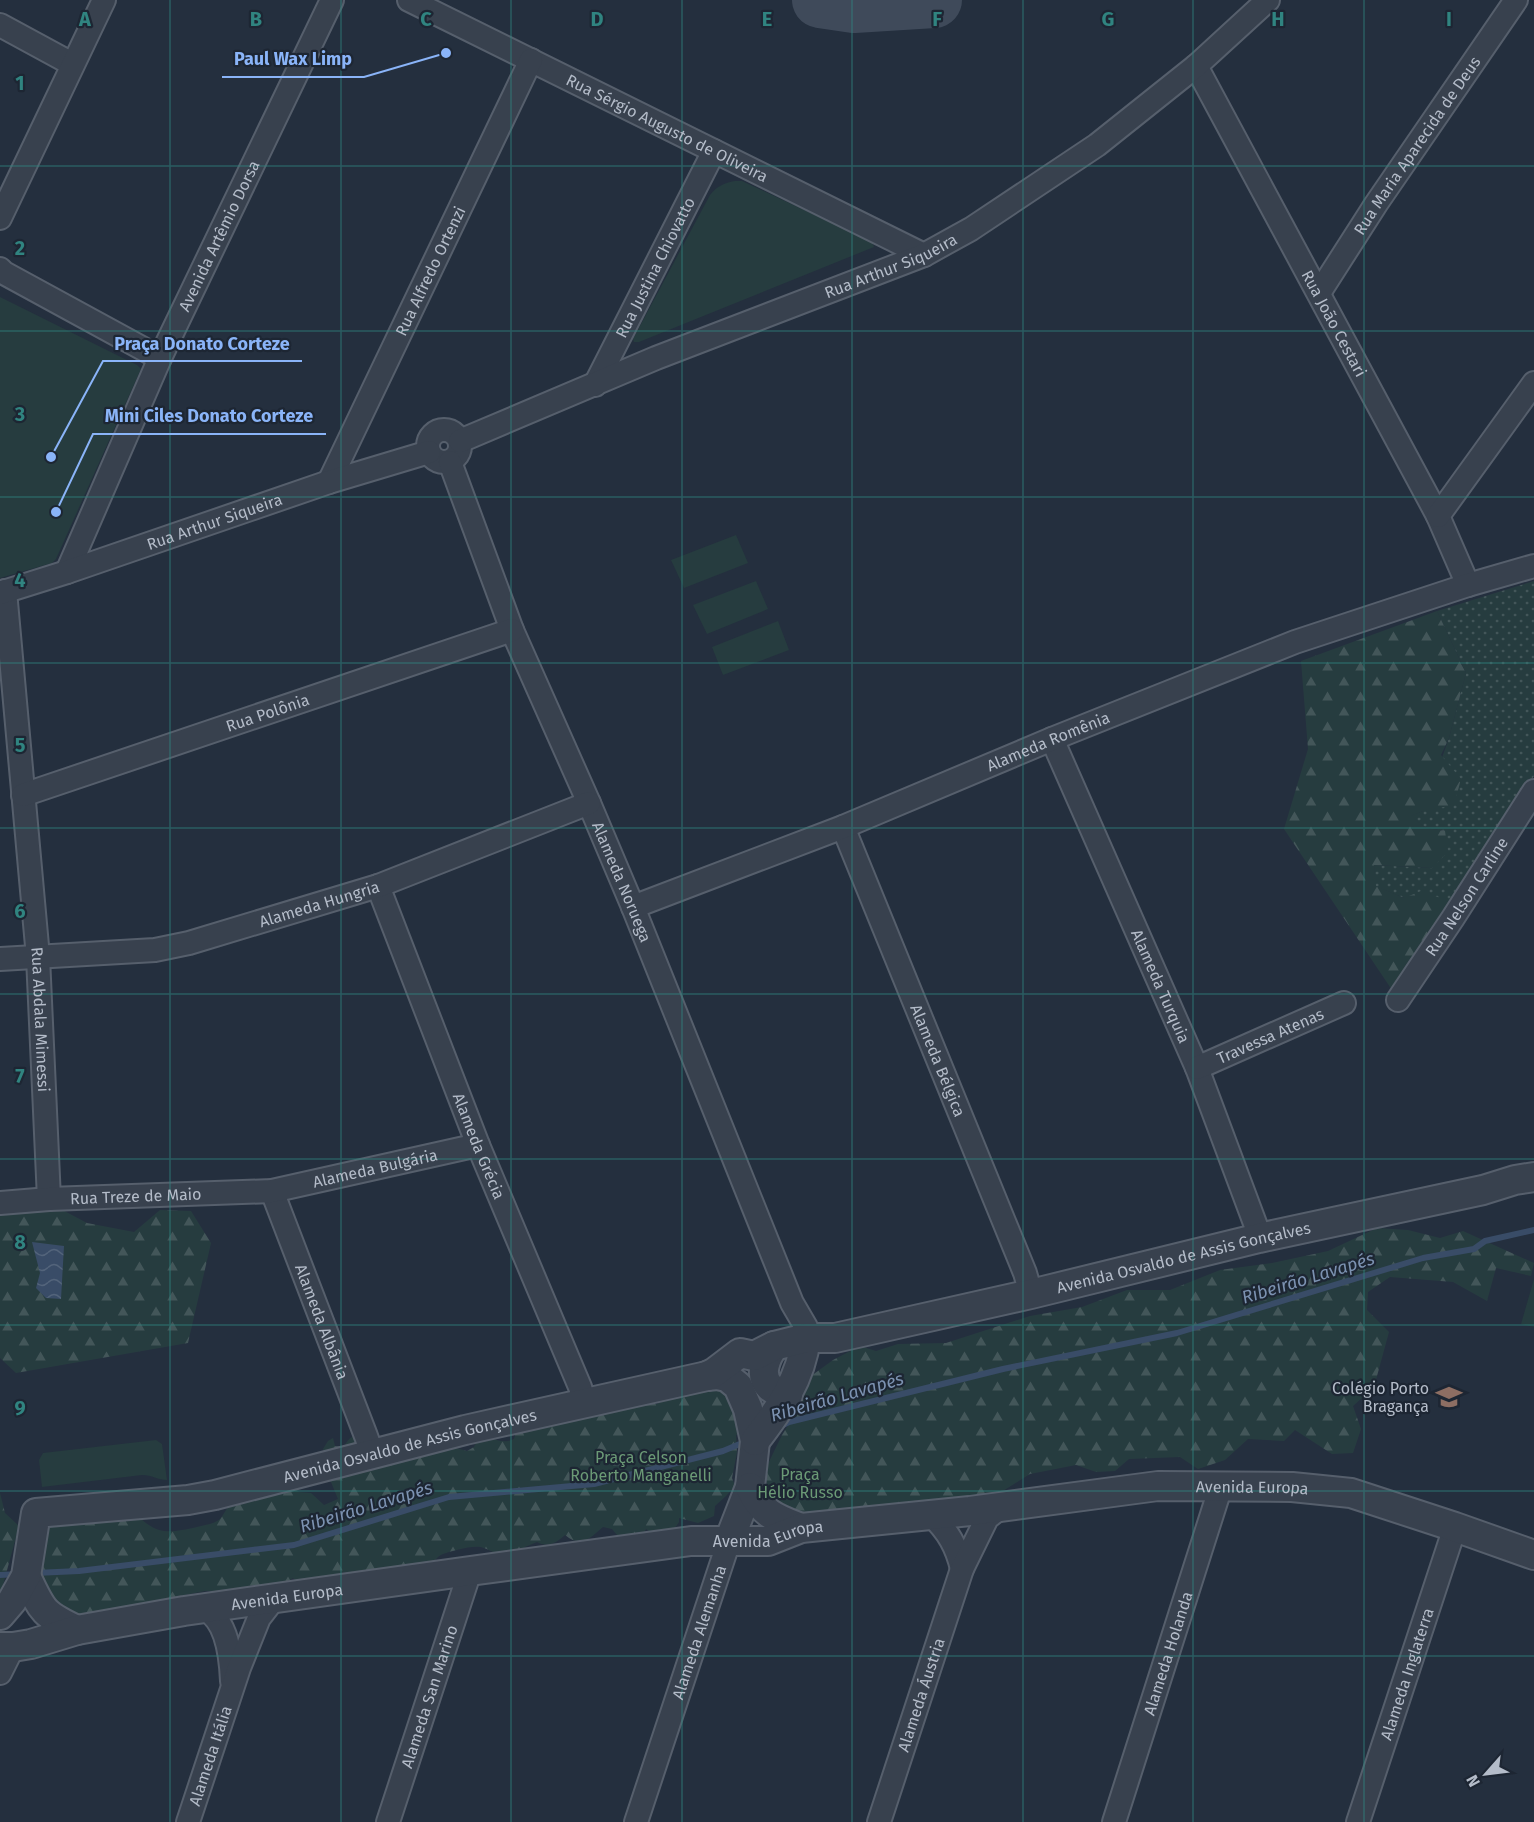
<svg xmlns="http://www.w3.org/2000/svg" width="1534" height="1822" font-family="'Fira Sans',sans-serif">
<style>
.grass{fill:url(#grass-dots)}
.forest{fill:url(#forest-firs)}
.green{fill:#263c3f}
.water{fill:url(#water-waves)}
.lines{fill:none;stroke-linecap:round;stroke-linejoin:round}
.stream{stroke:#394c67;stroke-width:6}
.taxiway{stroke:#3f4a5a;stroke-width:56}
.minor-casing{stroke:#565f6c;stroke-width:26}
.tertiary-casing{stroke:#565f6c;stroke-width:32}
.minor{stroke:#38414e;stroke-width:22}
.tertiary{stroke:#38414e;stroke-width:28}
.grid{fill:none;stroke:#308480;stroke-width:1.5;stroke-opacity:0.55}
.labels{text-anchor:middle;stroke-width:4.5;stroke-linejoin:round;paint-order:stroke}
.street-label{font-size:16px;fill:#b4bcc9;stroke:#1d2633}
.poi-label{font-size:16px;fill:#b4bcc9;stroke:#1d2633;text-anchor:end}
.park-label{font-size:16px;fill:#6b9a76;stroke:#1d2633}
.water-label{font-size:18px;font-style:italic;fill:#7c92b1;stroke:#1d2633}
.grid-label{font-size:20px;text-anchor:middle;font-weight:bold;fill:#308480;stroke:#1d2633;stroke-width:4.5;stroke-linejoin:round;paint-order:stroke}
.leader{fill:none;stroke:#8ab4f8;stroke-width:2}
.callout-dot{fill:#8ab4f8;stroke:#1d2633;stroke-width:2}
.callout-label{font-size:18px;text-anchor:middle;font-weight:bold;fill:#8ab4f8;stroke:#1d2633;stroke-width:4.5;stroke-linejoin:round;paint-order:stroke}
</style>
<defs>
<pattern id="grass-dots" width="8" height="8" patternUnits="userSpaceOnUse" patternTransform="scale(1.5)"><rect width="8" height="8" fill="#263c3f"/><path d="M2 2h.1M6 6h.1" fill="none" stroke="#435659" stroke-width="1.8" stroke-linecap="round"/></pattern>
<pattern id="forest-firs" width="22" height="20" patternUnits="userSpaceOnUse" patternTransform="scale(1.5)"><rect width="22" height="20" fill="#263c3f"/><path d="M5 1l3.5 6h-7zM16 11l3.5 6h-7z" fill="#435659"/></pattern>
<pattern id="water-waves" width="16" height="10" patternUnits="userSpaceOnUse" patternTransform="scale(1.5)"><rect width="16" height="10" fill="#394c67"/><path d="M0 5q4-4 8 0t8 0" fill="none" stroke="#53647b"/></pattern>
</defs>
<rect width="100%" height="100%" fill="#242f3e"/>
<!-- grass -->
<path class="grass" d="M1534 581V776L1449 905 1404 898 1375 886 1374 865 1432 868 1445 831 1426 828 1410 816 1423 811 1449 738 1466 673 1437 611Z"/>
<!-- forest -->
<path class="forest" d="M1437 611 1466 673 1449 738 1441 755 1461 779 1454 805 1423 811 1411 816 1426 828 1445 831 1448 852 1432 868 1374 865 1376 886 1404 898 1421 891 1443 899 1449 905 1392 990 1284 829 1308 749 1301 661Z
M55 1206 87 1223 134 1232 160 1210 191 1211 211 1243 188 1343 16 1373 0 1358V1208Z
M1377 1228 1408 1230 1440 1238 1463 1231 1534 1263 1531 1276 1496 1268 1487 1301 1453 1282 1390 1277 1368 1292 1367 1310 1389 1332 1374 1387 1353 1406 1361 1429 1353 1453 1332 1454 1295 1430 1284 1441 1248 1439 1225 1460 1198 1469 1180 1457 1129 1459 1115 1471 1096 1472 1076 1465 1030 1474 982 1504 949 1510 917 1500 900 1515 791 1516 768 1493 765 1470 782 1435 797 1411 798 1394 811 1376 833 1360 860 1346 876 1351 898 1344 946 1343 1030 1316 1082 1307 1127 1290H1170L1220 1270 1272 1263 1328 1251Z
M726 1374 745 1430 736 1435 737 1452 732 1478 735 1486 726 1496 715 1506 714 1516 698 1523 679 1518V1522L671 1534 658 1537 646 1529 640 1541 623 1542 612 1529 603 1527C589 1539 581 1548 565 1535 556 1543 548 1548 537 1542L525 1547 516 1558C501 1558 497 1553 484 1548 475 1544 452 1551 443 1554 437 1556 433 1563 430 1568L401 1565 350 1577 347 1572C338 1573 333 1577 324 1581 316 1585 304 1585 295 1587L296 1581 293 1578 270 1591H205L175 1597 151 1610 103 1619 36 1618 43 1525 136 1514C157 1536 170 1533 197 1527 205 1525 214 1524 220 1519 224 1515 226 1508 231 1504H240L248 1501 252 1490 292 1487 299 1492 311 1493 324 1505 338 1499 331 1482 323 1478 325 1454 323 1449 328 1441 333 1438 335 1446 344 1447C348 1438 355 1433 366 1433 372 1434 378 1438 384 1438 412 1442 440 1443 467 1451L474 1447 476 1442C481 1441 487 1438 492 1439 501 1441 504 1443 514 1439L518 1426 650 1403 657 1404 663 1400Z
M0 1493 5 1513 19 1526 0 1596Z"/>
<!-- green -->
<path class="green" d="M735 181H742L868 240 872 242 874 247 639 342H634L633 339 710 195C717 186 724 183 735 181Z
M0 297 137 365 141 369 56 559 52 563 0 578Z
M736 535 748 563 684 588 671 560Z
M756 581 768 609 707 634 693 605Z
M778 621 789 650 723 675 712 647Z
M1534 1279V1327L1521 1324Z
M156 1440 162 1444 167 1480C158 1480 152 1475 142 1475L42 1487 39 1460 43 1453Z"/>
<!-- water -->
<path class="water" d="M32 1242 64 1246 61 1299 46 1298 36 1288 40 1273Z"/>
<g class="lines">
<!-- stream -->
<path class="stream" d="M779 1427 789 1422 1003 1369 1177 1333 1423 1258 1474 1249 1485 1241 1534 1230
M35 1573 79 1571 294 1545 449 1497 594 1484 723 1451 747 1441
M0 1575 19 1574"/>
<!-- taxiway -->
<path class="taxiway" d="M820 0 854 5 934 0"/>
<!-- minor casing -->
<g class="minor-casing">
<g id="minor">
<path id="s1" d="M409 0 924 255"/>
<path d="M0 25 72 64"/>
<path id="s2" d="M1196 66 1438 516 1468 585"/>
<path d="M0 218 104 0"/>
<path d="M0 269 4 273 160 358"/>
<path id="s3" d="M1319 293 1376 204 1516 0"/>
<path id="s4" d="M595 385 714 151"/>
<circle cx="444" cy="446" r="16"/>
<path id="s5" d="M460 441 656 358 924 255 971 229 1097 145 1196 66 1268 0"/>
<path id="s6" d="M450 462 512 630 589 803 633 907 792 1303 806 1327V1338"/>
<path id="s7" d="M329 482 531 60"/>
<path d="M1438 516 1534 383"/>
<path id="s8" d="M67 572 160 358 332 0"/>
<path id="s9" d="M5 591 38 957 49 1199"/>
<path id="s10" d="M0 593 67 572 329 482 429 452"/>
<path id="s11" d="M1052 739 1197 1068 1256 1226 1259 1238"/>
<path id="s12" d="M23 795 512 630"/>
<path id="s13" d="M843 827 1025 1273 1031 1294"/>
<path id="s14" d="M378 886 478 1145 580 1387 585 1404"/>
<path id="s15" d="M633 907 843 827 1052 739 1295 642 1468 585 1534 566"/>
<path id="s16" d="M0 959 155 950 189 943 378 886 589 803"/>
<path id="s17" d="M1398 1000 1453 918 1534 791"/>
<path id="s18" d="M1197 1068 1344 1003"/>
<path id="s19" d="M272 1191 366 1436 372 1453"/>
<path id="s20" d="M0 1203 49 1199 272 1191 478 1145"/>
<path d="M931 1515C948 1531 957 1547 962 1569"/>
<path d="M204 1609C228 1620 231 1658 232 1681"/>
<path d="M0 1673 13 1647"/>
<path id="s21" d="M188 1822 239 1668 259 1618 273 1600"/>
<path id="s22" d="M388 1822 470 1571"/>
<path id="s23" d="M636 1822 729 1541"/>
<path id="s24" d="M879 1822 962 1569 987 1518 1001 1507"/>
<path id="s25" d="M1114 1822 1221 1486"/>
<path id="s26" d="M1358 1822 1455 1527"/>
</g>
</g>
<!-- tertiary casing -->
<g class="tertiary-casing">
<g id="tertiary">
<path d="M774 1346C766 1357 758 1375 770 1387 774 1391 782 1393 788 1395"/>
<path d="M707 1376 717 1375 727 1377 738 1386 748 1409 755 1441 750 1487 729 1541"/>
<path d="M755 1441C779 1410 801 1379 806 1338"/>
<path d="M750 1487C762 1514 775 1518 801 1528"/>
<path d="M26 1576C42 1610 42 1614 77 1630"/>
<path id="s27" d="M0 1615 12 1601 26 1576 36 1513 188 1500 215 1495 465 1430 707 1376 715 1372 740 1353 754 1356 774 1346 806 1338H835L1031 1294 1259 1238 1483 1190 1515 1180 1534 1177"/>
<path id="s28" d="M0 1647H13L31 1644 77 1630 184 1611 470 1571 691 1541H768L801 1528 970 1511 1158 1486 1292 1487 1351 1493 1455 1527 1534 1555"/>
</g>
</g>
<!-- minor -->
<use href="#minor" class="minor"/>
<!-- tertiary -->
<use href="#tertiary" class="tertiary"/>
</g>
<!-- grid -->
<path class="grid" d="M170 0V1822M341 0V1822M511 0V1822M682 0V1822M852 0V1822M1023 0V1822M1193 0V1822M1364 0V1822M0 166H1534M0 331H1534M0 497H1534M0 663H1534M0 828H1534M0 994H1534M0 1159H1534M0 1325H1534M0 1491H1534M0 1656H1534"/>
<!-- icons -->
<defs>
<g id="school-bare" transform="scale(2.07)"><path d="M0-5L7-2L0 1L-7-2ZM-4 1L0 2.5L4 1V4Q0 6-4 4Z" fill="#8d6e63" stroke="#1d2633" stroke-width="2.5" paint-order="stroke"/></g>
</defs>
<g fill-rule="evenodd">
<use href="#school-bare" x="1449" y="1397"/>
</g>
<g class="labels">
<!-- street labels -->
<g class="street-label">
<text dy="6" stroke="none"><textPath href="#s1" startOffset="288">Rua Sérgio Augusto de Oliveira</textPath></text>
<text dy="6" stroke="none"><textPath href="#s3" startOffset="177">Rua Maria Aparecida de Deus</textPath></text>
<text dy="6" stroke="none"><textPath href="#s8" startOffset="369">Avenida Artêmio Dorsa</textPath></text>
<text dy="6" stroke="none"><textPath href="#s5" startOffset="465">Rua Arthur Siqueira</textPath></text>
<text dy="6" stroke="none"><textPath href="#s4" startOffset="132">Rua Justina Chiovatto</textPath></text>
<text dy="6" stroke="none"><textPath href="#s7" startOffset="234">Rua Alfredo Ortenzi</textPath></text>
<text dy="6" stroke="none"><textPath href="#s2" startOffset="292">Rua João Cestari</textPath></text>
<text dy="6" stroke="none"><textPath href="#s10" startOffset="226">Rua Arthur Siqueira</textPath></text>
<text dy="6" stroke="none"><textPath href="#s12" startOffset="258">Rua Polônia</textPath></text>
<text dy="6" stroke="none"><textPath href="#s15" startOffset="447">Alameda Romênia</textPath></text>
<text dy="6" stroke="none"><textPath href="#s6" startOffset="454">Alameda Noruega</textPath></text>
<text dy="6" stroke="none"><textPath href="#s17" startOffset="124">Rua Nelson Carline</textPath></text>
<text dy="6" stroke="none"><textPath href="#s16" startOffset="326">Alameda Hungria</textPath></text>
<text dy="6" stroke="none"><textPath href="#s11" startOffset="270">Alameda Turquia</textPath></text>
<text dy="6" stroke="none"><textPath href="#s9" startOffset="430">Rua Abdala Mimessi</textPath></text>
<text dy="6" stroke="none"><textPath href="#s18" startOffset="80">Travessa Atenas</textPath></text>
<text dy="6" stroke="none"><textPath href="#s13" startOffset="252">Alameda Bélgica</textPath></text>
<text dy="6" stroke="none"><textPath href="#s14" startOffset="279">Alameda Grécia</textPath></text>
<text dy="6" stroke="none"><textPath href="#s20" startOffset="378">Alameda Bulgária</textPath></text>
<text dy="6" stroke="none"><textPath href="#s20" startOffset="136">Rua Treze de Maio</textPath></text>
<text dy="6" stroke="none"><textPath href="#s27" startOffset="1294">Avenida Osvaldo de Assis Gonçalves</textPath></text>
<text dy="6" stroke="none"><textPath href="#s19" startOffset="140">Alameda Albânia</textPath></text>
<text dy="6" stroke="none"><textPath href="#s27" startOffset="492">Avenida Osvaldo de Assis Gonçalves</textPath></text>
<text dy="6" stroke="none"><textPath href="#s28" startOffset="1266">Avenida Europa</textPath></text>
<text dy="6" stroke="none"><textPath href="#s28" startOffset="778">Avenida Europa</textPath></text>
<text dy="6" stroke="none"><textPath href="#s28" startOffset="292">Avenida Europa</textPath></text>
<text dy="6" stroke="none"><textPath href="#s23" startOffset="200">Alameda Alemanha</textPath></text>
<text dy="6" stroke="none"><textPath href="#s25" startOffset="177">Alameda Holanda</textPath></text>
<text dy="6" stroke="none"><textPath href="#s26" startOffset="156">Alameda Inglaterra</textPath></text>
<text dy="6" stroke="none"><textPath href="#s24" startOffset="134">Alameda Áustria</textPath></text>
<text dy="6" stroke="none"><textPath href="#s22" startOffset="132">Alameda San Marino</textPath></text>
<text dy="6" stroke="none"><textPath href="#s21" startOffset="70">Alameda Itália</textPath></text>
</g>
<!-- poi labels -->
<g class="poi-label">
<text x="1429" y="1394">Colégio Porto<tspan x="1429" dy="18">Bragança</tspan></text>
</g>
<!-- park labels -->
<g class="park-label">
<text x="641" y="1463">Praça Celson<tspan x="641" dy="18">Roberto Manganelli</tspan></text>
<text x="800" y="1480">Praça<tspan x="800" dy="18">Hélio Russo</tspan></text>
</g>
<!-- water labels -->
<g class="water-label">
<text transform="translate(1308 1278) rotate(-17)" y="6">Ribeirão Lavapés</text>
<text transform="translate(837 1397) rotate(-16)" y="6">Ribeirão Lavapés</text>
<text transform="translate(366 1507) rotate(-17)" y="6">Ribeirão Lavapés</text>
</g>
</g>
<g class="grid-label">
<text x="85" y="26">A</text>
<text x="256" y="26">B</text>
<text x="426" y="26">C</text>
<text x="597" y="26">D</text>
<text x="767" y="26">E</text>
<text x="937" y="26">F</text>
<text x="1108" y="26">G</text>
<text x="1278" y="26">H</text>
<text x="1449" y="26">I</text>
<text x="20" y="90">1</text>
<text x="20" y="255">2</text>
<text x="20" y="421">3</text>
<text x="20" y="587">4</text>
<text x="20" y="752">5</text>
<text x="20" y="918">6</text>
<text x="20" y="1083">7</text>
<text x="20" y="1249">8</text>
<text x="20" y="1415">9</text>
</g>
<!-- callouts -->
<path class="leader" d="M446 53L364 77H222M51 457L103 361H302M56 512L93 434H326"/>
<g class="callout-dot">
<circle cx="446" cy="53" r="6"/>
<circle cx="51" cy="457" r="6"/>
<circle cx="56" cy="512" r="6"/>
</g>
<g class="callout-label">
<text x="293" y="65">Paul Wax Limp</text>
<text x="202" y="350">Praça Donato Corteze</text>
<text x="209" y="422">Mini Ciles Donato Corteze</text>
</g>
<!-- north arrow -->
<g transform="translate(1486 1774) rotate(242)" stroke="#1d2633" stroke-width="4.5" paint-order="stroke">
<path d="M0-4.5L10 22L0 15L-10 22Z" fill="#b4bcc9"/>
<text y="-9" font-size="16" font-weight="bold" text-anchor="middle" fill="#b4bcc9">N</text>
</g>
</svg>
